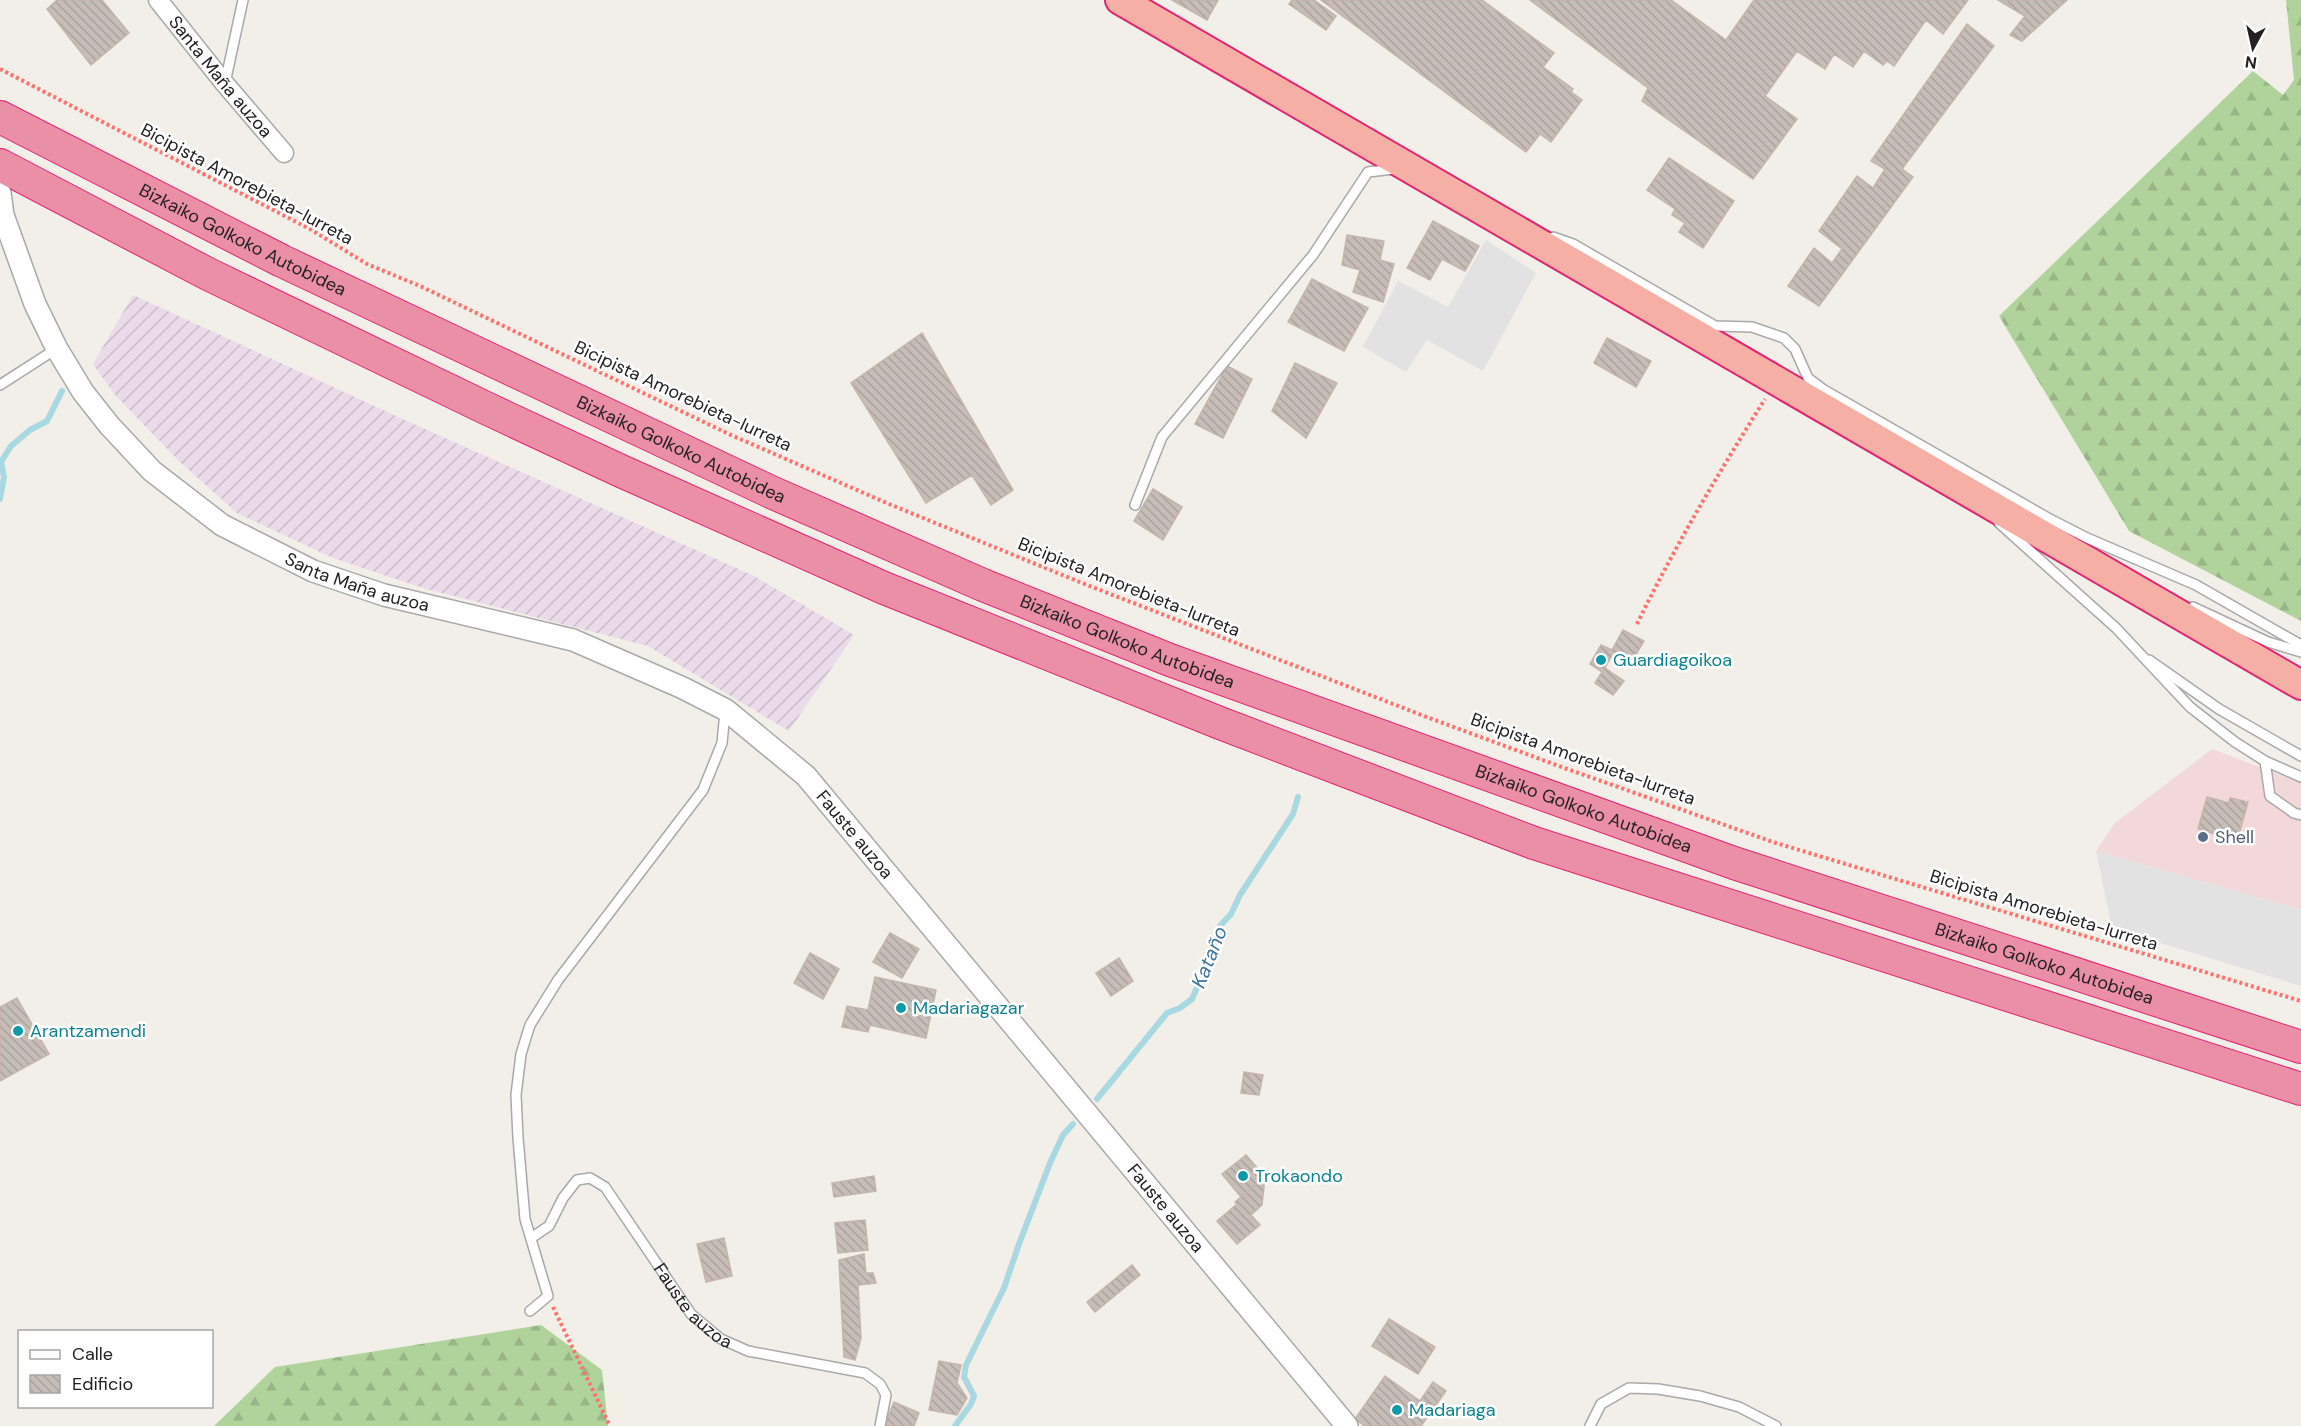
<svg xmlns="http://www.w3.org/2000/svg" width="2301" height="1426" font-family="'DM Sans',sans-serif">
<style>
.commercial{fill:#f3d8d9}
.industrial{fill:url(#industrial-furrows)}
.forest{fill:url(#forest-firs)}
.parking{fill:#e2e2e2}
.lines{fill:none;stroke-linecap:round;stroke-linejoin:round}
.stream{stroke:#a8d8e1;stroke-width:6}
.building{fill:url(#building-back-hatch);stroke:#c5b4aa;stroke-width:1.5}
.service-casing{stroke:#a9a9a9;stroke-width:12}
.minor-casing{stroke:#a9a9a9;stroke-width:21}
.tertiary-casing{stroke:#a9a9a9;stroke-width:24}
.trunk-casing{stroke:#e32373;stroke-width:32}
.motorway-casing{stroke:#e32373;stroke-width:34}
.path{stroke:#ff716d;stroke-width:4;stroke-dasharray:3 3;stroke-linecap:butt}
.service{stroke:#fff;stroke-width:9}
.minor{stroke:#fff;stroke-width:18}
.tertiary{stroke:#fff;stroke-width:21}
.trunk{stroke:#f5afa4;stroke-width:28}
.motorway{stroke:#eb8fa7;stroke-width:32}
.culture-dot{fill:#0f9aa8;stroke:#fff;stroke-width:2}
.service-dot{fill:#5c6f8a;stroke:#fff;stroke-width:2}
.labels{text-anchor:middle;stroke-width:5;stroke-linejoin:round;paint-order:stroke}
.street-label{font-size:18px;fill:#222;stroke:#fff}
.culture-label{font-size:18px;fill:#0d838f;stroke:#fff;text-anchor:start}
.service-label{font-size:18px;fill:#4e5e75;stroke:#fff;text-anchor:start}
.water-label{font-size:20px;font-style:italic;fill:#41769e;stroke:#fff}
</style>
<defs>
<pattern id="industrial-furrows" width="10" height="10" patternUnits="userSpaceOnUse" patternTransform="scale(1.5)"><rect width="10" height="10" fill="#ebdaea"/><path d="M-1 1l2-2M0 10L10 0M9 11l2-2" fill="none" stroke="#c9bbc8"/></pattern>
<pattern id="forest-firs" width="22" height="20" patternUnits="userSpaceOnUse" patternTransform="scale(1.5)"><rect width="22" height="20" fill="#b0d39c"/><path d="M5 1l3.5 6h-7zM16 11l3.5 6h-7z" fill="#97b586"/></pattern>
<pattern id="building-back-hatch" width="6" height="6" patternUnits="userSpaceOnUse" patternTransform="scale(1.5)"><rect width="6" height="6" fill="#c7bdb7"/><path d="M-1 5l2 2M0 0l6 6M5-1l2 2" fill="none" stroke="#aba29d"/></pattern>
</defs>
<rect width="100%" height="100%" fill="#f2eee8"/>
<!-- commercial -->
<path class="commercial" d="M2212 749 2301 783V910L2096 851 2115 823Z"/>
<!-- industrial -->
<path class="industrial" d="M133 295 407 421 754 576 854 635 789 731 648 646 423 588 333 558 237 513 180 462 116 396 93 364Z"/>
<!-- forest -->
<path class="forest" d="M2286 0H2301V621L2129 531 1999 316 2253 71 2283 95 2294 80Z
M541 1325 602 1370 608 1426H214L275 1367Z"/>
<!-- parking -->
<path class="parking" d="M1486 240 1536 273 1483 371 1427 340 1406 372 1363 347 1398 281 1448 307Z
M2096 851 2301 910V986L2112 928Z"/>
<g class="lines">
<!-- stream -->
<path class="stream" d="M0 499 4 477 1 462 11 446 30 430 47 421 62 391
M1097 1099 1167 1013 1180 1008 1192 999 1209 960 1220 926 1231 914 1240 895 1293 814 1298 797
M955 1426 971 1404 974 1396 964 1377 966 1365 1004 1288 1019 1244 1050 1163 1063 1135 1073 1124"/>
</g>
<!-- building -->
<path class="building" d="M57 0H102L129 33 91 65 47 9Z
M1172 0H1218L1207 20Z
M1292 0H1314L1336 16 1326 30 1289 4Z
M1321 0H1482L1554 53 1543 67 1573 89 1571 92 1582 100 1551 142 1540 134 1526 152Z
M1530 0H1671L1726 40 1754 0H1968L1943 34 1926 20 1894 66 1887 61 1883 65 1864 51 1853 67 1834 54 1825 69 1797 51 1765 96 1797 119 1753 179 1642 101 1648 88Z
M1998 0H2067L2022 41 2010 35 2025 16Z
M1967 24 1994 46 1902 169 1913 177 1819 306 1788 286 1814 248 1832 263 1842 249 1819 231 1857 176 1873 188 1885 169 1871 161Z
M1669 158 1734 201 1703 248 1679 232 1685 223 1672 215 1675 209 1647 190Z
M1433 221 1479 246 1465 271 1442 259 1430 280 1407 268Z
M1347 235 1384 241 1380 260 1394 264 1383 302 1353 292 1360 270 1342 265Z
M1312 279 1368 308 1344 351 1288 322Z
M922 333 1013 490 991 505 972 475 926 503 851 383Z
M1607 338 1651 361 1636 387 1594 363Z
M1295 363 1337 383 1306 438 1272 411Z
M1227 366 1252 379 1223 438 1195 424Z
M1153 489 1182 507 1163 540 1134 521Z
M1623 630 1644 641 1629 666 1611 657 1605 668 1624 681 1613 695 1595 683 1602 672 1590 664 1601 645 1612 650Z
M2207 797 2229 803 2230 798 2248 802 2236 845 2220 841 2222 836 2198 829Z
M890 933 919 949 902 978 873 962Z
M810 953 839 969 823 999 794 983Z
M1119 958 1133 981 1111 996 1096 973Z
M875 977 936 990 926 1038 870 1025 868 1032 842 1027 847 1006 868 1010Z
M17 998 49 1054 0 1081V1007Z
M1244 1072 1263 1075 1259 1095 1241 1093Z
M1246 1155 1265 1177 1241 1197 1222 1174Z
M874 1176 876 1191 834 1197 832 1183Z
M1265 1177 1262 1205 1251 1215 1260 1225 1237 1244 1217 1221 1237 1204 1235 1202Z
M865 1220 868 1250 838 1253 835 1223Z
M724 1238 732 1276 706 1282 697 1244Z
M864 1254 866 1273H873L876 1283 858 1285 861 1338 855 1360 844 1357 839 1260Z
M1132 1265 1140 1275 1095 1312 1087 1302Z
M1389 1319 1435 1347 1418 1374 1372 1346Z
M939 1361 961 1365 957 1383 967 1398 957 1415 929 1410Z
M1385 1376 1420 1401 1433 1382 1446 1391 1421 1426H1365L1355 1419Z
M894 1402 919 1413 914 1426H884Z"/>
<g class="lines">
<!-- service casing -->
<g class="service-casing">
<g id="service">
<path d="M225 83 243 0"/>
<path d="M1553 237 1573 244 1715 326 1752 327 1784 338 1795 349 1808 378 1824 390 2048 518 2087 538 2196 585 2301 645"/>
<path d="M0 385 56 349"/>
<path d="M1135 505 1162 437 1313 255 1368 172 1394 169"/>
<path d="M1999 523 2116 628 2190 707 2235 742 2265 761 2301 777"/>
<path d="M2193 607 2268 642 2301 652"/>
<path d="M2149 660 2219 709 2301 756"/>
<path d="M2265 761 2270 796 2294 813 2301 815"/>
<path id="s1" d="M531 1238 549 1226 563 1198 577 1180 590 1178 605 1187 691 1314 721 1339 748 1351 865 1373 880 1384 886 1395 880 1426"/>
<path d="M530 1311 548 1296 525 1219 518 1138 516 1095 521 1054 530 1025 558 980 703 790 722 743 725 712"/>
<path d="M1590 1426 1601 1404 1629 1388 1658 1389 1700 1396 1739 1407 1776 1426"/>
</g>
</g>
<!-- minor casing -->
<g class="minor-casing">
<g id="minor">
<path id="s2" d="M158 0 225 84 284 153"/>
</g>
</g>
<!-- tertiary casing -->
<g class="tertiary-casing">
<g id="tertiary">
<path id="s3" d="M0 193 3 215 35 304 57 349 83 392 109 425 152 471 222 525 313 571 384 595 573 640 683 688 726 710 806 776 1347 1426"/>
</g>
</g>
<!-- trunk casing -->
<g class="trunk-casing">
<path id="trunk" d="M1120 0 2301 685"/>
</g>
<!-- motorway casing -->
<g class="motorway-casing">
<g id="motorway">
<path id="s4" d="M0 117 282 261 771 492 983 585 1170 660 1734 863 2301 1047"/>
<path d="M0 165 208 274 490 410 621 471 884 588 1220 723 1534 843 2301 1089"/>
</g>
</g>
<!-- path -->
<path class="path" d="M0 69 310 229 367 264 420 286 731 435 889 504 1082 583 1424 716 1567 769 1776 843 2301 1001
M1637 624C1675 546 1719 472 1765 399
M553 1307 610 1426"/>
<!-- service -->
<use href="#service" class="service"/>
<!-- minor -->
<use href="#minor" class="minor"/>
<!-- tertiary -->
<use href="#tertiary" class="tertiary"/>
<!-- trunk -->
<use href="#trunk" class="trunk"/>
<!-- motorway -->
<use href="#motorway" class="motorway"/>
</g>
<!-- markers -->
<g class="culture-dot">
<circle cx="1601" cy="660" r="6"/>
<circle cx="901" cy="1008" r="6"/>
<circle cx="18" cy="1031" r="6"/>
<circle cx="1243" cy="1176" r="6"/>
<circle cx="1397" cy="1410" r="6"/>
</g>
<circle class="service-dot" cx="2203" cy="837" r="6"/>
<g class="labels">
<!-- street labels -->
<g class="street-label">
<text dy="6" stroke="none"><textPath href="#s2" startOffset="99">Santa Maña auzoa</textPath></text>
<text transform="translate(247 184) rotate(28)" y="6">Bicipista Amorebieta-Iurreta</text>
<text dy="6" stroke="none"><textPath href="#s4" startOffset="272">Bizkaiko Golkoko Autobidea</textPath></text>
<text transform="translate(683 396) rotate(25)" y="6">Bicipista Amorebieta-Iurreta</text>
<text dy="6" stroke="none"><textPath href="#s4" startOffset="758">Bizkaiko Golkoko Autobidea</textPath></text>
<text dy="6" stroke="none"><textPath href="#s3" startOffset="558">Santa Maña auzoa</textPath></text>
<text transform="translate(1129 587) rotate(22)" y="6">Bicipista Amorebieta-Iurreta</text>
<text dy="6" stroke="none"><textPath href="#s4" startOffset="1244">Bizkaiko Golkoko Autobidea</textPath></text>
<text transform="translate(1583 759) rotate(20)" y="6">Bicipista Amorebieta-Iurreta</text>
<text dy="6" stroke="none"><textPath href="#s4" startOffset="1730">Bizkaiko Golkoko Autobidea</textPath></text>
<text dy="6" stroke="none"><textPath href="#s3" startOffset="1130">Fauste auzoa</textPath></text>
<text transform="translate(2044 910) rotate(17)" y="6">Bicipista Amorebieta-Iurreta</text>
<text dy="6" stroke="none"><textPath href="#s4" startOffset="2216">Bizkaiko Golkoko Autobidea</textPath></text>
<text dy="6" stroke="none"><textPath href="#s3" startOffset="1616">Fauste auzoa</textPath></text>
<text dy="6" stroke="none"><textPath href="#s1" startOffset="255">Fauste auzoa</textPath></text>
</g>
<!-- culture labels -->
<g class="culture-label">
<text x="1613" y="666">Guardiagoikoa</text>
<text x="913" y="1014">Madariagazar</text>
<text x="30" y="1037">Arantzamendi</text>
<text x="1255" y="1182">Trokaondo</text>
<text x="1409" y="1416">Madariaga</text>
</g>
<!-- service labels -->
<g class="service-label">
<text x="2215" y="843">Shell</text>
</g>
<!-- water labels -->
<g class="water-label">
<text transform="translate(1209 957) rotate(-68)" y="7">Kataño</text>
</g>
</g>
<!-- legend -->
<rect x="18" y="1330" width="195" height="78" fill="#ffffff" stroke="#a7a7a7" stroke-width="1.5"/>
<rect x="30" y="1350" width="30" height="9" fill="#ffffff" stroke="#a7a7a7" stroke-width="1.5"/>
<text x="72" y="1360" font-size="18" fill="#222222">Calle</text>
<rect x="30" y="1375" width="30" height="18" fill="url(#building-back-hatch)" stroke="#a7a7a7" stroke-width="1.5"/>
<text x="72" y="1390" font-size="18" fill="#222222">Edificio</text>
<!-- north arrow -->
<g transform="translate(2253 48) rotate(188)" stroke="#ffffff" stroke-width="4.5" paint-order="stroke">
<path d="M0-4.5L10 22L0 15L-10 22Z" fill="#222222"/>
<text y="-9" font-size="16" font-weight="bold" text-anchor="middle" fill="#222222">N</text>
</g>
</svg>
